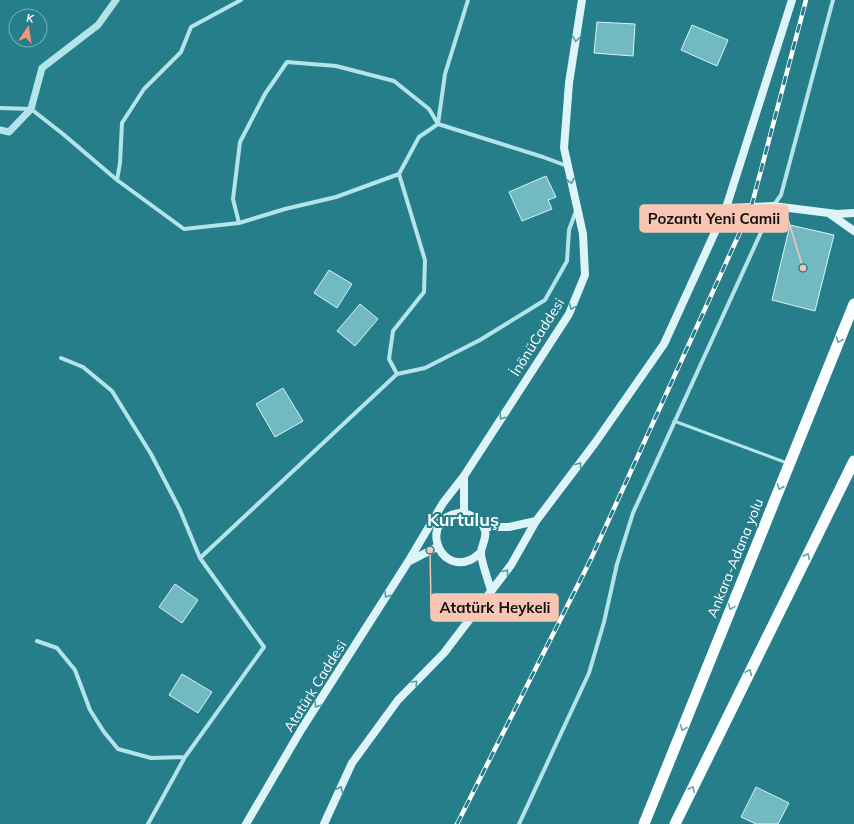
<svg xmlns="http://www.w3.org/2000/svg" width="854" height="824" font-family="Mulish,sans-serif">
<style>
.building{fill:#72b9c1;stroke:#d6f4f7}
.lines{fill:none;stroke-linecap:round;stroke-linejoin:round}
.service{stroke:#b2e4ea;stroke-width:3}
.minor{stroke:#b2e4ea;stroke-width:4}
.tertiary{stroke:#b2e4ea;stroke-width:7}
.secondary{stroke:#ddf5f8;stroke-width:8}
.trunk{stroke:#fafefe;stroke-width:11}
.rail-casing{stroke:#fff;stroke-width:4.5}
.rail{stroke:#257e8a;stroke-width:3;stroke-dasharray:9;stroke-linecap:butt}
.oneway{stroke:#539ca6}
.oneway2{stroke:#65a4ad}
.labels{text-anchor:middle;stroke-width:4;stroke-linejoin:round;paint-order:stroke}
.street-label{font-size:14px;fill:#fff;stroke:#257e8a}
.district-label{font-size:18px;font-weight:bold;fill:#fff;stroke:#257e8a}
.leader{fill:none;stroke:#f9c6b4;stroke-width:1.5}
.callout-dot{fill:#f9c6b4;stroke:#257e8a;stroke-width:1.5}
.callout{fill:#f9c6b4;stroke:#f9c6b4;stroke-width:1.5}
.callout-label{font-size:15px;text-anchor:middle;font-weight:bold;fill:#111}
</style>
<rect width="100%" height="100%" fill="#257e8a"/>
<!-- building -->
<path class="building" d="M597 22 635 24 633 56 594 53Z
M692 25 728 40 717 66 681 50Z
M546 176 556 197 548 200 552 209 522 221 509 192Z
M790 225 834 235 815 311 772 300Z
M329 270 352 284 337 308 314 293Z
M360 304 378 319 355 346 337 331Z
M283 388 303 421 275 437 256 404Z
M175 584 198 600 182 623 159 607Z
M182 674 212 692 198 713 169 695Z
M756 787 789 803 778 824H756L741 817Z"/>
<g class="lines">
<!-- service -->
<path class="service" d="M674 421 787 463"/>
<!-- minor -->
<path class="minor" d="M0 108 31 109 63 134 117 180 184 229 239 223 285 209 336 197 399 174 419 137 438 124 543 157 567 166
M438 124 445 74 468 0
M117 180 120 163 122 123 144 89 181 52 191 27 241 0
M239 223 233 199 240 142 265 94 287 62 336 66 394 81 429 109 438 124
M61 358 83 367 112 391 151 454 180 510 200 558
M397 374 389 359 393 331 424 292 425 260 399 174
M37 641 57 648 75 670 90 710 104 732 118 749 151 758 185 757
M148 824 185 757 264 647 200 558 397 374 425 368 480 340 545 300 567 261 569 230 576 211
M519 824 589 673 604 622 617 564 633 513 773 206 781 195 833 0"/>
<!-- tertiary -->
<path class="tertiary" d="M0 130 9 132 31 109 42 68 98 25 116 0"/>
<!-- secondary -->
<path class="secondary" d="M726 208 773 206 837 214 854 213
M830 214 854 231
M464 513V476
M484 527H509L536 521
M480 553C477 555 474 559 470 560 438 574 419 519 459 513 468 512 478 519 483 526 489 534 482 544 481 552 480 558 489 583 491 590
M408 562 437 547
M246 824 301 730 408 562 443 503 464 476 569 314 585 275 583 234 564 148 569 83 582 0
M324 824 352 763 398 700 444 653 511 565 536 521 595 443 664 344 726 208 792 0"/>
<!-- trunk -->
<path class="trunk" d="M644 824 854 304
M675 824 854 461"/>
<!-- rail casing -->
<g class="rail-casing">
<path id="rail" d="M457 824 590 561 751 208 806 0"/>
</g>
<!-- rail -->
<use href="#rail" class="rail"/>
</g>
<!-- one-way arrows -->
<defs><path id="oneway-chevron" d="M-2-3.5L2.5 0L-2 3.5" fill="none" stroke-width="1.6" stroke-linecap="round" stroke-linejoin="round"/></defs>
<g class="oneway">
<use href="#oneway-chevron" transform="translate(576 39) rotate(99)"/>
<use href="#oneway-chevron" transform="translate(571 181) rotate(78)"/>
<use href="#oneway-chevron" transform="translate(572 307) rotate(112)"/>
<use href="#oneway-chevron" transform="translate(502 417) rotate(123)"/>
<use href="#oneway-chevron" transform="translate(579 465) rotate(-53)"/>
<use href="#oneway-chevron" transform="translate(506 572) rotate(-52)"/>
<use href="#oneway-chevron" transform="translate(387 595) rotate(122)"/>
<use href="#oneway-chevron" transform="translate(415 683) rotate(-46)"/>
<use href="#oneway-chevron" transform="translate(317 705) rotate(122)"/>
<use href="#oneway-chevron" transform="translate(340 789) rotate(-65)"/>
</g>
<g class="oneway2">
<use href="#oneway-chevron" transform="translate(839 340) rotate(112)"/>
<use href="#oneway-chevron" transform="translate(780 487) rotate(112)"/>
<use href="#oneway-chevron" transform="translate(807 556) rotate(-64)"/>
<use href="#oneway-chevron" transform="translate(731 607) rotate(112)"/>
<use href="#oneway-chevron" transform="translate(749 672) rotate(-64)"/>
<use href="#oneway-chevron" transform="translate(683 728) rotate(112)"/>
<use href="#oneway-chevron" transform="translate(692 789) rotate(-64)"/>
</g>
<g class="labels">
<!-- street labels -->
<g class="street-label">
<text transform="translate(537 337) rotate(-58)" y="5">İnönüCaddesi</text>
<text transform="translate(735 558) rotate(-68)" y="5">Ankara-Adana yolu</text>
<text transform="translate(315 686) rotate(-58)" y="5">Atatürk Caddesi</text>
</g>
<!-- district labels -->
<g class="district-label">
<text x="463" y="526">Kurtuluş</text>
</g>
</g>
<!-- callouts -->
<path class="leader" d="M803 268L788 219M430 550L431 607"/>
<g class="callout-dot">
<circle cx="803" cy="268" r="4"/>
<circle cx="430" cy="550" r="4"/>
</g>
<g class="callout">
<rect x="640" y="205" width="148" height="27" rx="4"/>
<rect x="431" y="594" width="127" height="27" rx="4"/>
</g>
<g class="callout-label">
<text x="714" y="224">Pozantı Yeni Camii</text>
<text x="495" y="613">Atatürk Heykeli</text>
</g>
<!-- north arrow -->
<g transform="translate(28 28) rotate(12)"><circle r="19" fill="#257e8a" stroke="#7cb2b9"/>
<path d="M0-3L7 15L0 10L-7 15Z" fill="#f49776"/>
<text y="-6" font-size="11" font-weight="bold" text-anchor="middle" fill="#ffffff">K</text>
</g>
</svg>
